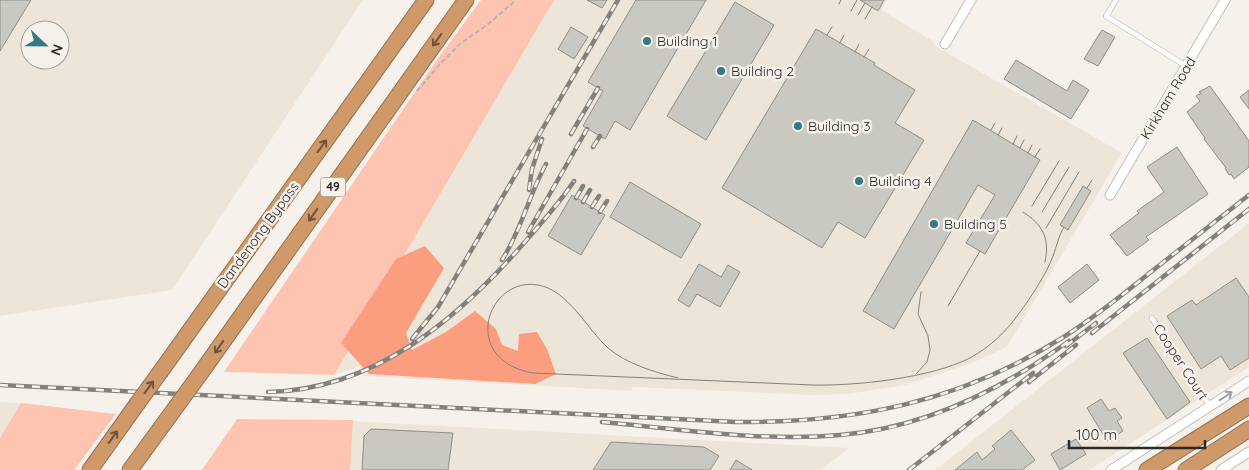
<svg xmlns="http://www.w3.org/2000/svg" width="1249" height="470" font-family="Quicksand,sans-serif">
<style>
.built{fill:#ede6d8;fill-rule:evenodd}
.green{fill:#fdc4b2}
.forest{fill:#fb9d7f}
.building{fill:#c9c9c1;stroke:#8e8e87}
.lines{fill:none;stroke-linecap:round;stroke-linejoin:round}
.lane-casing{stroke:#c4c1b9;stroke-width:6}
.street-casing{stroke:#c4c1b9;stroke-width:11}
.highway-casing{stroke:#967252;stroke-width:17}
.path{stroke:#b9b5af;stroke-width:2;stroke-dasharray:5 2.5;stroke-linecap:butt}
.lane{stroke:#fff;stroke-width:4.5}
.street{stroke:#fff;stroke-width:9}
.highway{stroke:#cf9969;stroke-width:15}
.tram{stroke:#84817c;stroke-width:1}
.rail-casing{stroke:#84817c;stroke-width:4.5}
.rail{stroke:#f6f2eb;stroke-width:2.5;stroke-dasharray:8;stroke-linecap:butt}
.highway-bridge-casing{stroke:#967252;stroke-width:17;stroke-linecap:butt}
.highway-bridge{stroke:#cf9969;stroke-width:15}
.oneway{stroke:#6d5641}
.oneway2{stroke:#a09f9e}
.poi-dot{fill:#337a84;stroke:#f6f2eb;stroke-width:2}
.labels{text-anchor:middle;stroke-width:5;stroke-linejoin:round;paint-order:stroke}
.shield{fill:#f6f2eb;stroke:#696662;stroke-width:1}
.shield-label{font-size:12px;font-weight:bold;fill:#2c2a27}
.poi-label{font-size:14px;fill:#2c2a27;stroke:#f6f2eb;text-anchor:start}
.street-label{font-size:14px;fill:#2c2a27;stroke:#f6f2eb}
</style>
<rect width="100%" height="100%" fill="#f6f2eb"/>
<!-- built -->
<path class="built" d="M0 0H363L172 290 0 316ZM30 30H60V60H30Z
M554 0H887L881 10 933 41 935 46 1122 153 1007 347 972 363 905 385 848 394 813 395 632 387V391L364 376 360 366 334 375Z
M1249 223V367L1089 470H935Z
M0 402 21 403 0 438Z
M351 421 849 448 821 470H349Z"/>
<!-- green -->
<path class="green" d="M481 0H554L334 375 224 372 434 64Z
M21 403 116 414 74 470H0V438Z
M237 419 353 420 350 470H202Z"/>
<!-- forest -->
<path class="forest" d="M425 246 444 268 406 333 412 350 446 332 475 311 496 329 502 345 518 351 519 334 537 332 547 349 556 374 535 384 369 374 341 343 396 259Z"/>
<!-- building -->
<path class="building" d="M0 0H31L0 51Z
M587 0H607L602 8Z
M636 0H706L630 130 615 121 605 139 583 126 603 91 588 82Z
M860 0H884L878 11Z
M735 2 774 25 706 140 667 116Z
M571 27 588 37 574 59 558 49Z
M816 29 875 63 874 65 915 90 895 123 924 140 865 238 838 222 822 248 722 188Z
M1102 30 1115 37 1098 66 1084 59Z
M1016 60 1067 91 1073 80 1089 90 1071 119 1004 79Z
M1210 86 1249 141V167L1234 179 1231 174 1229 175 1225 168H1226L1204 139 1205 138 1187 112 1200 101 1196 96 1201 93 1199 92Z
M1249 90V109L1240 97Z
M973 120 1040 160 985 254 966 243 995 195 978 185 894 329 863 311Z
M1177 147 1208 194 1146 237 1149 240 1127 256 1110 235 1139 213 1137 211 1164 192 1147 167Z
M630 182 701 224 681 258 610 217Z
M1083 186 1091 191 1068 230 1060 225Z
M572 195 605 215 581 255 548 236Z
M699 264 721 277 728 265 740 272 720 307 697 294 689 307 678 300Z
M1087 264 1099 280 1070 303 1058 287Z
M1236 278 1249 297V358L1230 370 1221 356 1201 369 1167 316 1192 300 1196 305Z
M1147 338 1190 402 1167 419 1123 353Z
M1101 399 1109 411 1115 408 1122 418 1117 421 1123 431 1107 441 1087 408Z
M371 429 453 433 448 470H362L364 436Z
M1011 430 1035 460 1022 470H955L977 452 982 460 995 449 992 446Z
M1076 439 1086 454 1060 470 1051 454Z
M611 442 704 447 719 456 710 470H593Z
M736 460 752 470H730Z"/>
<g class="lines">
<!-- lane casing -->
<g class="lane-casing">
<path id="lane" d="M1116 0 1106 16 1186 66
M1152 318 1210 406"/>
</g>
<!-- street casing -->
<g class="street-casing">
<path id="street" d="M945 44 971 0
M1110 195 1225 0
M1111 470 1249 381
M1221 470 1249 452"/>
</g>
<!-- highway casing -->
<g class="highway-casing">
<path id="highway" d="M161 371 426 0
M200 374 466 0
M90 470 137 404
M130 470 176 407
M1147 470 1249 406
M1186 470 1249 429"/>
</g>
<!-- path -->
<path class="path" d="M417 91 440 64 461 43 487 25 516 0"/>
<!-- lane -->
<use href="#lane" class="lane"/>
<!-- street -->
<use href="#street" class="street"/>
<!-- highway -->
<use href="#highway" class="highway"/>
<!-- tram -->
<path class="tram" d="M839 4 841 0
M851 11 857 0
M858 15 865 3
M865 19 872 7
M827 35 832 27
M840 43 844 35
M855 52 859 44
M864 57 869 49
M991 130 995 123
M998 135 1002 128
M1013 144 1017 136
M1020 148 1024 140
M1028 153 1032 145
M1035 157 1040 149
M1087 188 1092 180
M1032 206 1059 161
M1023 212C1043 225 1050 238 1045 262
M1042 212 1069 167
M1046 228 1079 172
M948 306 980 251
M916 374 927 362 930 350 928 336 918 314 921 292
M678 378C654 372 627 364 608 348 587 329 568 290 538 285 487 276 459 360 533 373L812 385C857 386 930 378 970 358 990 347 1007 331 1020 312 1031 297 1047 273 1053 256 1057 246 1058 237 1064 227"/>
<!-- rail casing -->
<g class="rail-casing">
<path id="rail" d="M571 134 598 88
M593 147 600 136
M529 190 532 169 542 139
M576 198 583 186
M583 202 590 190
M592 207 599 196
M600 212 607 201
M528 232 587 129
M502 260C521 231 529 195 546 164
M1092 333 1249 209
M412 339 438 307 618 0
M1066 346 1096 323
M1029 382 1076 345
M0 385 736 422C856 423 959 402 1062 338 1092 319 1120 297 1147 275 1181 248 1215 222 1249 195
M268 392C374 390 458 319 524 243 541 223 559 204 574 181
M602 422C681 429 761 442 840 435 925 428 1001 390 1069 341
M909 470 1033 373"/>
</g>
<!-- rail -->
<use href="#rail" class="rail"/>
<!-- highway-bridge casing -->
<g class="highway-bridge-casing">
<path id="highway-bridge" d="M137 404 161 371
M176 407 200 374"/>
</g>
<!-- highway-bridge -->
<use href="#highway-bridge" class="highway-bridge"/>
</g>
<!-- one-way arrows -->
<defs><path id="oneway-shaft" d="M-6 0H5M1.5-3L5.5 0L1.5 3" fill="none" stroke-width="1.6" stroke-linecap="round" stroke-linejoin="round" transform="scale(1.25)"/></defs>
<g class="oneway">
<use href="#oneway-shaft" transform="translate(437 40) rotate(126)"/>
<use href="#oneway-shaft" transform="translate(322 146) rotate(-54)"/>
<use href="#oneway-shaft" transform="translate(313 215) rotate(125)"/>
<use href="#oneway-shaft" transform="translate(219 347) rotate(125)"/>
<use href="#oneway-shaft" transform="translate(149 387) rotate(-54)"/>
<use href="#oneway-shaft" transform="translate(113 437) rotate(-54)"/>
</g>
<use class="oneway2" href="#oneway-shaft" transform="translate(1226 396) rotate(-33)"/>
<!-- markers -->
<g class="poi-dot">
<circle cx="647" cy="41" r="5"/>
<circle cx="721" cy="71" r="5"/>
<circle cx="798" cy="126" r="5"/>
<circle cx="859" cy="181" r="5"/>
<circle cx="934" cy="224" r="5"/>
</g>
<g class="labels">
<!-- shield labels -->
<rect class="shield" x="320.5" y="177.5" width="25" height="19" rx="4"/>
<g class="shield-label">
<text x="333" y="191">49</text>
</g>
<!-- poi labels -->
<g class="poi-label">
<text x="657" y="46">Building 1</text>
<text x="731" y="76">Building 2</text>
<text x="808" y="131">Building 3</text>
<text x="869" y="186">Building 4</text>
<text x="944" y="229">Building 5</text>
</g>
<!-- street labels -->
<g class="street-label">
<text transform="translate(1168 98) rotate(-59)" y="5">Kirkham Road</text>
<text transform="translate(258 235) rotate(-54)" y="5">Dandenong Bypass</text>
<text transform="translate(1181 362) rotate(57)" y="5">Cooper Court</text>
</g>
</g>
<!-- north arrow -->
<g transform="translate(45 45) rotate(112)"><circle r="24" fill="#f6f2eb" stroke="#a5a29d"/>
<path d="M0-4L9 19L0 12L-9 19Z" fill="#337a84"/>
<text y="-8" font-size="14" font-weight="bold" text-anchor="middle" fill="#2c2a27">N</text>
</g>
<!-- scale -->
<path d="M1069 440v8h136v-8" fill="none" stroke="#2c2a27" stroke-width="2.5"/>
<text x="1076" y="440" font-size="15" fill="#2c2a27" stroke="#f6f2eb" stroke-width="4" paint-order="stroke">100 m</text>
</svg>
